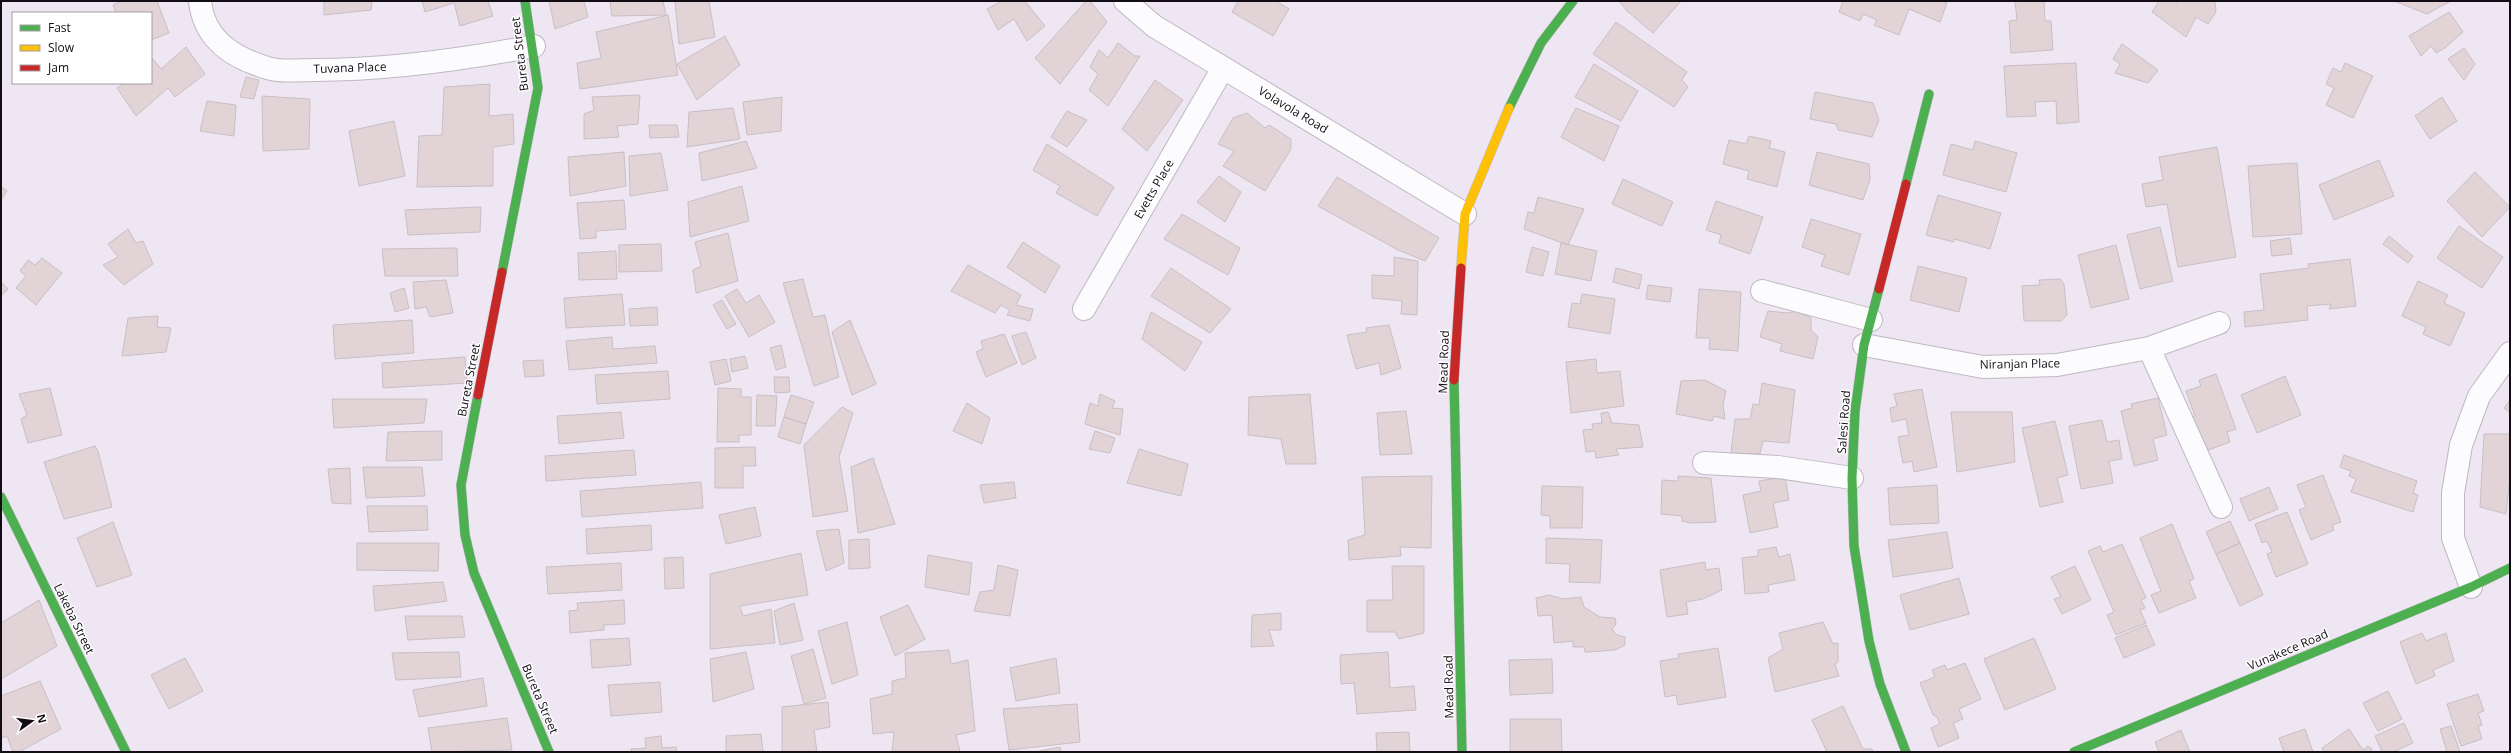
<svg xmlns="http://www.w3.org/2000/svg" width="2511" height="753" font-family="'Open Sans',sans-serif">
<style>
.building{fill:#e2d3d6;stroke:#c8bfc4}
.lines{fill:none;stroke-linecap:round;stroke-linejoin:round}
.street-casing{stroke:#bfb9c2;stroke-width:24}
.fast-casing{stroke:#bfb9c2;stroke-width:10}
.slow-casing{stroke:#bfb9c2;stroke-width:10}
.jam-casing{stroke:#bfb9c2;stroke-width:10}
.street{stroke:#fcfbfd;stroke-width:22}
.fast{stroke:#4caf50;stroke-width:9}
.slow{stroke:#ffc107;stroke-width:9}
.jam{stroke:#c62828;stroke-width:9}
.labels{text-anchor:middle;stroke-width:3;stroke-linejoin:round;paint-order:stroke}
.street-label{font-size:12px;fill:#120d15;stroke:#fff}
</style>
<rect width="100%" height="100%" fill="#eee6f2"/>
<!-- building -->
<path class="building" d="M122 1H157L169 33 151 40V13H116L113 5Z
M324 1H372L371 10 324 15Z
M422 1H488L493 16 460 26 454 3 425 12Z
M549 1H584L588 17 555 29Z
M610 1H663L666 15 612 16Z
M675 1H709L715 37 679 44Z
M1002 1H1025L1045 26 1027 41 1014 19 998 30 987 9Z
M1086 1H1090L1107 22 1060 84 1035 58Z
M1238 1H1276L1289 9 1273 36 1232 12Z
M1619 1H1681L1653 33 1627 11Z
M1843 1H1941L1947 3 1940 22 1909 9 1899 35 1874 25 1877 20 1863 14 1860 21 1839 12Z
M2015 1H2044L2045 21H2051L2053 50 2011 53 2009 21 2017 20Z
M2159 1H2173L2176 4 2178 1H2215L2216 12 2208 24 2196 17 2186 37 2152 12Z
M2394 1H2451L2427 14Z
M2449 12 2463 32 2445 48 2436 53 2431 46 2421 56 2409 36Z
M668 15 678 75 580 89 577 63 601 58 596 32Z
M1616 22 1687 72 1682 80 1688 87 1674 107 1593 54Z
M725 36 740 65 697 100 677 64Z
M1118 43 1135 56H1140L1108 106 1089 90 1098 74 1090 67 1099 50 1108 58Z
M2122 44 2158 70 2148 83 2115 73 2120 64 2113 59Z
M186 47 205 74 175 97 168 88 136 116 117 88 124 83H151V61L153 59 161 69Z
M2464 48 2475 64 2464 80 2448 59Z
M2076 63 2079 122 2057 124 2056 101 2035 102 2036 116 2007 117 2004 66Z
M2345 63 2373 76 2353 118 2326 105 2334 88 2326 84 2333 68 2341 72Z
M1594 64 1638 91 1621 121 1575 97Z
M246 77 259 80 254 99 240 97Z
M1155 80 1183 100 1147 151 1122 129Z
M490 84 489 116 513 114 514 144 493 147V186L417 187 419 136 442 135 444 87Z
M1815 92 1873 103 1879 120 1872 137 1838 130 1836 124 1810 119Z
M640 95 638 124 617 126 619 137 584 139V114L594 110 592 97Z
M262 96 310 99 309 149 263 151Z
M782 97 781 131 747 135 743 102Z
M2442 97 2457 121 2430 139 2415 116Z
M207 101 236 105 234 136 200 131Z
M733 108 740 139 687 147 689 112Z
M1576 108 1619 126 1604 161 1561 137Z
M1067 111 1087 120 1067 147 1051 137Z
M1247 113 1265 128 1269 125 1291 139V149L1265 191 1223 166 1234 151 1218 144 1233 118Z
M394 121 405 176 359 186 349 131Z
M649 125H677L679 137 650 138Z
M1749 136 1771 141 1769 148 1785 152 1777 187 1747 179 1749 171 1723 164 1729 140 1746 144Z
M746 141 757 168 702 181 699 153Z
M1975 141 2017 153 2006 192 1943 175 1951 144 1973 150Z
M1047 144 1114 187 1097 216 1056 193 1060 186 1033 170Z
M2217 147 2236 257 2178 267 2167 204 2146 207 2142 184 2163 180 2159 157Z
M624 152 626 186 570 196 568 157Z
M1817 152 1869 164 1870 179 1863 200 1809 185Z
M661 153 668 190 630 196 629 156Z
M2379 160 2394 196 2334 220 2319 185Z
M2297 163 2302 234 2253 237 2248 166Z
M2475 172 2510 207 2482 237 2447 201Z
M1219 176 1241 192 1225 222 1197 202Z
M1337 177 1439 238 1425 261 1398 250 1318 206Z
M1623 179 1673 202 1662 226 1612 204Z
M742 186 749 221 690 237 688 202Z
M1 187 7 191 1 200Z
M1938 195 2001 213 1990 249 1954 239V242L1926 235Z
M1538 197 1584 209 1568 245 1524 229 1528 212 1534 213Z
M624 200 626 229 596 231V238L580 239 577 203Z
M1716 201 1763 217 1750 254 1719 243 1721 235 1706 230Z
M481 207 480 232 408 235 405 210Z
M1182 214 1240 248 1228 275 1164 239Z
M1811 219 1861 234 1849 275 1821 266 1825 255 1802 247Z
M2459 226 2503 257 2482 288 2437 258Z
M2160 227 2173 281 2140 289 2127 235Z
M128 229 136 243 143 241 153 264 124 285 103 265 118 257 108 244Z
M728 233 738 281 696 293 693 270 701 266 695 242Z
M2389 236 2413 256 2408 263 2383 244Z
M2290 238 2292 254 2272 256 2270 241Z
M1023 242 1060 266 1045 293 1007 267Z
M1561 243 1597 251 1591 281 1555 274Z
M661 244 662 271 619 272V245Z
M2116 245 2129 299 2091 308 2078 255Z
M1532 247 1549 252 1543 276 1526 272Z
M457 248 458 276H385L382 249Z
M616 251 617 279 579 280 578 253Z
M1394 257 1418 261 1417 315 1401 314 1402 301 1372 298V275L1394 276Z
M42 258 62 273 36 305 16 288 26 276 20 271 28 260 35 265Z
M2350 259 2356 306 2329 309 2331 304 2307 306 2308 320 2245 327 2244 312 2264 310 2260 274 2309 268 2308 264Z
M968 265 1021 295 1016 305 1033 309 1030 321 1007 315 1010 310 1001 305 995 313 951 291Z
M1918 266 1967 278 1959 312 1910 300Z
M1171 268 1231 309 1210 333 1151 296Z
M1616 268 1642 275 1639 289 1613 282Z
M803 279 813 317 825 315 839 377 814 386 783 283Z
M2060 279 2064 284 2067 315 2061 321H2024L2022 286 2040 285 2039 280Z
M446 280 453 313 430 317 426 307 415 309 413 282Z
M2418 281 2448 295 2444 303 2465 313 2450 346 2423 334 2426 327 2402 316Z
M1 282 8 289 1 296Z
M1648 285 1672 288 1670 302 1646 299Z
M404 288 409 308 395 312 390 293Z
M737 289 746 303 759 295 775 322 749 337 725 296Z
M1699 289 1741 292 1738 351 1709 349 1710 338H1696Z
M622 294 625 325 566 328 564 298Z
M1582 294 1615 299 1610 334 1568 327 1572 303 1580 304Z
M722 300 736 324 727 329 713 305Z
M657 307 658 325 630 326 629 309Z
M1768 311 1788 313 1796 311 1811 318V330L1818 337 1813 359 1780 351 1782 344 1760 337Z
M1151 312 1202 342 1185 371 1142 339Z
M158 316 157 327 171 328 166 352 122 356 128 318Z
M412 320 414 353 335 359 333 325Z
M850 320 876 384 852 395 832 332Z
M1389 325 1401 368 1381 375 1379 363 1356 369 1347 335 1367 332 1366 328Z
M1026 332 1036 358 1022 365 1012 336Z
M1004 334 1017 363 986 377 976 352 983 349 981 341Z
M612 337 613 349 655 346 657 363 569 370 566 341Z
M781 345 786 367 776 370 770 348Z
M745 356 748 368 732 372 730 359Z
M465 357 467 383 383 388 382 363Z
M726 359 731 381 715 385 710 362Z
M1596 359 1597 373 1620 371 1624 406 1571 413 1566 362Z
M543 360 544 376 525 377 523 361Z
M668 371 670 399 597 404 595 375Z
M2216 374 2236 429 2227 432 2230 442 2203 452 2191 418 2195 416 2186 391 2201 386 2199 380Z
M2285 376 2301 415 2257 433 2241 395Z
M774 377H789L790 392 775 393Z
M1705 380 1726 391 1723 405 1725 419 1714 416 1712 421 1676 414 1681 381Z
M1762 383 1795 390 1789 443 1763 441 1760 454 1731 453 1735 419H1750L1753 404 1759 405Z
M50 388 62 435 28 443 21 419 27 415 19 394Z
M718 388 741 389V397H751V435H739V442H717Z
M1922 389 1937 467 1914 472 1912 461 1903 463 1898 437 1909 435 1906 419 1892 422 1890 408 1897 406 1894 394Z
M1100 394 1115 401 1112 408 1123 409 1120 435 1085 424 1090 403 1098 406Z
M1310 394 1316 464H1286L1281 439 1248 435 1249 397Z
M757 395 777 396 775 426H756Z
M791 395 814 402 806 424 784 417Z
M2158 398 2167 435 2153 439 2158 460 2134 466 2121 411 2132 408 2131 404Z
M332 399H427L424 423 334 428Z
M2510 400V413L2504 408Z
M967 403 990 418 982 444 953 431Z
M842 407 853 413 839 457 848 511 813 517 804 445Z
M1406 411 1412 454 1380 455 1377 413Z
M621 412 624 438 559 444 557 416Z
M1608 412 1612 423 1639 425 1643 447 1616 449 1619 455 1596 458 1595 451 1586 452 1583 430 1593 429 1592 424 1602 423 1601 413Z
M1951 412H2012L2015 462 1957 472Z
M784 417 806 424 800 444 778 437Z
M2102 420 2107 442 2119 440 2122 459 2109 461 2113 483 2081 489 2069 426Z
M2055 421 2068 475 2057 478 2063 502 2040 507 2022 428Z
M442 431V460L386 461 388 432Z
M1095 431 1115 438 1110 453 1089 449Z
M2484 434H2510V475L2506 514 2480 507Z
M95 446 98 451 112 507 64 519 44 462Z
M755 447 756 466H743V488H715V448Z
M1139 449 1188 464 1181 496 1127 483Z
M634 450 636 475 546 481 545 456Z
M2344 455 2417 481 2413 493 2418 495 2413 512 2351 492 2356 479 2349 476 2351 471 2340 467Z
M873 458 895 524 858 533 851 467Z
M363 467H422L425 496 366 498Z
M350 468 351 504 332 503 328 469Z
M2323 475 2341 522 2332 525 2334 530 2311 540 2299 510 2306 507 2297 485Z
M1432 476 1431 548 1400 547 1401 556 1349 560 1348 540 1365 535 1362 477Z
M1678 476 1711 478 1716 522 1691 523 1682 521V516L1661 514 1662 480 1678 481Z
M1785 477 1789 500 1773 503 1778 527 1750 533 1743 495 1761 491 1759 481Z
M701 482 703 508 582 517 580 491Z
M1014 482 1016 498 984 503 980 485Z
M1937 485 1939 523 1890 525 1888 488Z
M1542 486 1583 487 1582 528H1550V516L1541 515Z
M2269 487 2278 509 2249 521 2240 499Z
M367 506H427L428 530 369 532Z
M755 507 761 536 726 544 719 515Z
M2287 512 2308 564 2276 577 2267 554 2272 552 2267 541 2262 543 2255 524Z
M2230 521 2240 543 2216 554 2206 532Z
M113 522 132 575 97 587 77 538Z
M2172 524 2194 579 2189 581 2196 598 2159 613 2151 595 2161 591 2140 538Z
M651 525 652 550 587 554 586 529Z
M839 529 844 563 826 571 816 531Z
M1947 532 1953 568 1893 577 1888 540Z
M1546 538 1602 540 1600 583 1569 582 1570 564 1546 563Z
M869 539 870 568 849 569V540Z
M357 543H439L438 571 357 570Z
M2240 543 2263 595 2240 606 2216 554Z
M2122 544 2146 598 2141 600 2145 608 2140 610 2146 623 2116 635 2107 615 2114 612 2088 551 2100 546 2103 552Z
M1776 547 1779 557 1790 554 1795 580 1768 585 1769 592 1745 594 1742 558 1758 556V550Z
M801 553 808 595 740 606 743 616 771 609 775 643 710 649V574Z
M928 555 972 563 969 595 925 587Z
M683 557 684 588 665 589 664 558Z
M1705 562 1706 570 1719 568 1722 590 1703 599 1686 602 1688 614 1667 617 1660 570Z
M621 563 622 590 548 594 546 567Z
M998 565 1018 570 1010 616 974 611 980 592 994 590Z
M1392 566H1424V633L1399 639 1395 632H1367V600H1393Z
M2075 566 2091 600 2062 614 2054 599 2061 597 2051 577Z
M1959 578 1969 614 1910 630 1900 595Z
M443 582 447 601 375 611 373 586Z
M1549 595 1563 599 1581 597 1584 607 1600 617 1615 618 1616 624 1612 629 1617 635 1625 637V645L1615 650 1589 652H1585L1584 647H1573V641L1554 643 1552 615 1538 616 1536 598Z
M39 600 57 646 1 679V623Z
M624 600 625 624 604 625V630L570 633 569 611 578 610 577 603Z
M794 603 803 640 780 645 774 611Z
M908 605 925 639 895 656 880 617Z
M1281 613V630H1269L1274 646 1251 647 1252 615Z
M405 616H462L465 637 408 640Z
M847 622 858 675 832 684 818 631Z
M1823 622 1833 644 1838 643V662L1835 664 1839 676 1775 692 1768 658 1783 649 1779 633Z
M2146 625 2155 645 2124 658 2115 638Z
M2422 633 2426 641 2446 633 2454 661 2433 670 2435 676 2416 684 2400 642Z
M629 638 631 665 592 668 590 640Z
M2034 638 2056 689 2005 710 1984 659Z
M1718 648 1726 697 1678 705 1676 695 1665 697 1660 661 1679 658 1678 654Z
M813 649 826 698 804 704 791 656Z
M949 650 951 664 968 660 975 731 956 735 960 752H892L894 732 873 734 870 699 892 694V681L906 678 905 653Z
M459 652 461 677 396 680 392 653Z
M746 652 754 689 713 702 710 659Z
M1388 652 1390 688 1414 686 1416 710 1357 714 1354 683 1341 684 1340 655Z
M185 658 203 691 169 709 151 675Z
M1056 658 1060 693 1016 701 1010 668Z
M1552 659 1553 693 1510 695 1509 660Z
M1965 663 1981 699 1959 709 1963 719 1953 723 1959 738 1938 747 1931 728 1940 724 1937 717 1933 715 1920 683 1935 677 1932 670 1945 665 1947 670Z
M483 678 487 706 419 717 413 690Z
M40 681 61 729 19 752H13L7 736 1 738V696Z
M660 682 662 712 611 716 608 685Z
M2388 691 2402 719 2378 731 2363 703Z
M2478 694 2484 711 2478 713 2482 725 2478 726 2482 739 2461 746 2447 704Z
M828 702 830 727 814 730 817 752H782V707Z
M1077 704 1080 742 1009 750 1003 709Z
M1843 706 1863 749H1872L1873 752H1827L1812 720Z
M507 718 512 750 432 752 428 728Z
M1510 719H1561L1562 752H1510Z
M2404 723 2413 743 2393 752H2382L2375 736Z
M2451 726 2460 752H2447L2440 729Z
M2305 729 2313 752H2284L2279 738Z
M2349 729 2363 750 2368 746 2372 749 2371 752H2324L2322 748Z
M2181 730 2190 752H2159L2155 742Z
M1409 732 1410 752H1377L1376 733Z
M761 734 763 752H726V736Z
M661 736 662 748 676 747 677 752H632L631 749 646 748 645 738Z
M1060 747 1061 752H1035Z"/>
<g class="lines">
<!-- street casing -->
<g class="street-casing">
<path id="street" d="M200 1C204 41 235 59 271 69 284 72 301 70 314 70 388 70 461 60 534 46
M1125 1 1154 26 1465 214
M1762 291 1871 320
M1084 309 1223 68
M1864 345 1983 367 2057 365 2149 348 2219 323
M2149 348 2221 507
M1704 463 1778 467 1852 478
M2471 587 2453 538V493L2461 445 2479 396 2510 353"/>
</g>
<!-- fast casing -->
<g class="fast-casing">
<path id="fast" d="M1509 108 1541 43 1573 1
M1906 184 1929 94
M502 272 538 88 525 1
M1879 289 1864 345 1855 411 1852 478 1854 546 1869 641 1880 684 1906 752
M1454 380 1462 752
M478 395 461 485 465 535 474 573 549 752
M1 497 126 752
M2074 752 2471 587 2510 568"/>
</g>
<!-- slow casing -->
<g class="slow-casing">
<path id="slow" d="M1461 268 1465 214 1509 108"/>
</g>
<!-- jam casing -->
<g class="jam-casing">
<path id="jam" d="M1879 289 1906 184
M1454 380 1461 268
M478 395 502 272"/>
</g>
<!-- street -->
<use href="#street" class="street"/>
<!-- fast -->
<use href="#fast" class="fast"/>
<!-- slow -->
<use href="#slow" class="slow"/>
<!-- jam -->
<use href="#jam" class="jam"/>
</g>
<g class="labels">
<!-- street labels -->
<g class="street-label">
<text transform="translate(520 54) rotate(-97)" y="4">Bureta Street</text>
<text transform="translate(350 68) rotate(-2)" y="4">Tuvana Place</text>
<text transform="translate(1293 110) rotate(31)" y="4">Volavola Road</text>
<text transform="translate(1154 189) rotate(-60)" y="4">Evetts Place</text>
<text transform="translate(1444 362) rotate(-88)" y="4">Mead Road</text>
<text transform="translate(2020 364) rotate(-1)" y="4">Niranjan Place</text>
<text transform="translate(469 380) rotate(-79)" y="4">Bureta Street</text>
<text transform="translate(1844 422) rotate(-86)" y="4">Salesi Road</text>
<text transform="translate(74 619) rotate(64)" y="4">Lakeba Street</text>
<text transform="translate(2288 650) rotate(-23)" y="4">Vunakece Road</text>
<text transform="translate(1449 687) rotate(-91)" y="4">Mead Road</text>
<text transform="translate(540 699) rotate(67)" y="4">Bureta Street</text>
</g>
</g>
<!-- border -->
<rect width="2511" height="753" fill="none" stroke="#120d15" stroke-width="4"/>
<!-- legend -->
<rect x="12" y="12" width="140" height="72" fill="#ffffff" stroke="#a09ea1"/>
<rect x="20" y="25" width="20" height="6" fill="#4caf50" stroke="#a09ea1"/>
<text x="48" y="32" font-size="12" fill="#120d15">Fast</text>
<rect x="20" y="45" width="20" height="6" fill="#ffc107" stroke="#a09ea1"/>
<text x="48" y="52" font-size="12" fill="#120d15">Slow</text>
<rect x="20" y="65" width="20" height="6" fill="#c62828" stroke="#a09ea1"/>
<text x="48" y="72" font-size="12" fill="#120d15">Jam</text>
<!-- north arrow -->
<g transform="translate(32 721) rotate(76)" stroke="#ffffff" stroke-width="3" paint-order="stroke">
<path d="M0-3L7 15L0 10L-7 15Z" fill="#120d15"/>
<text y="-6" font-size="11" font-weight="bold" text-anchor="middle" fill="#120d15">N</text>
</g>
</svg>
